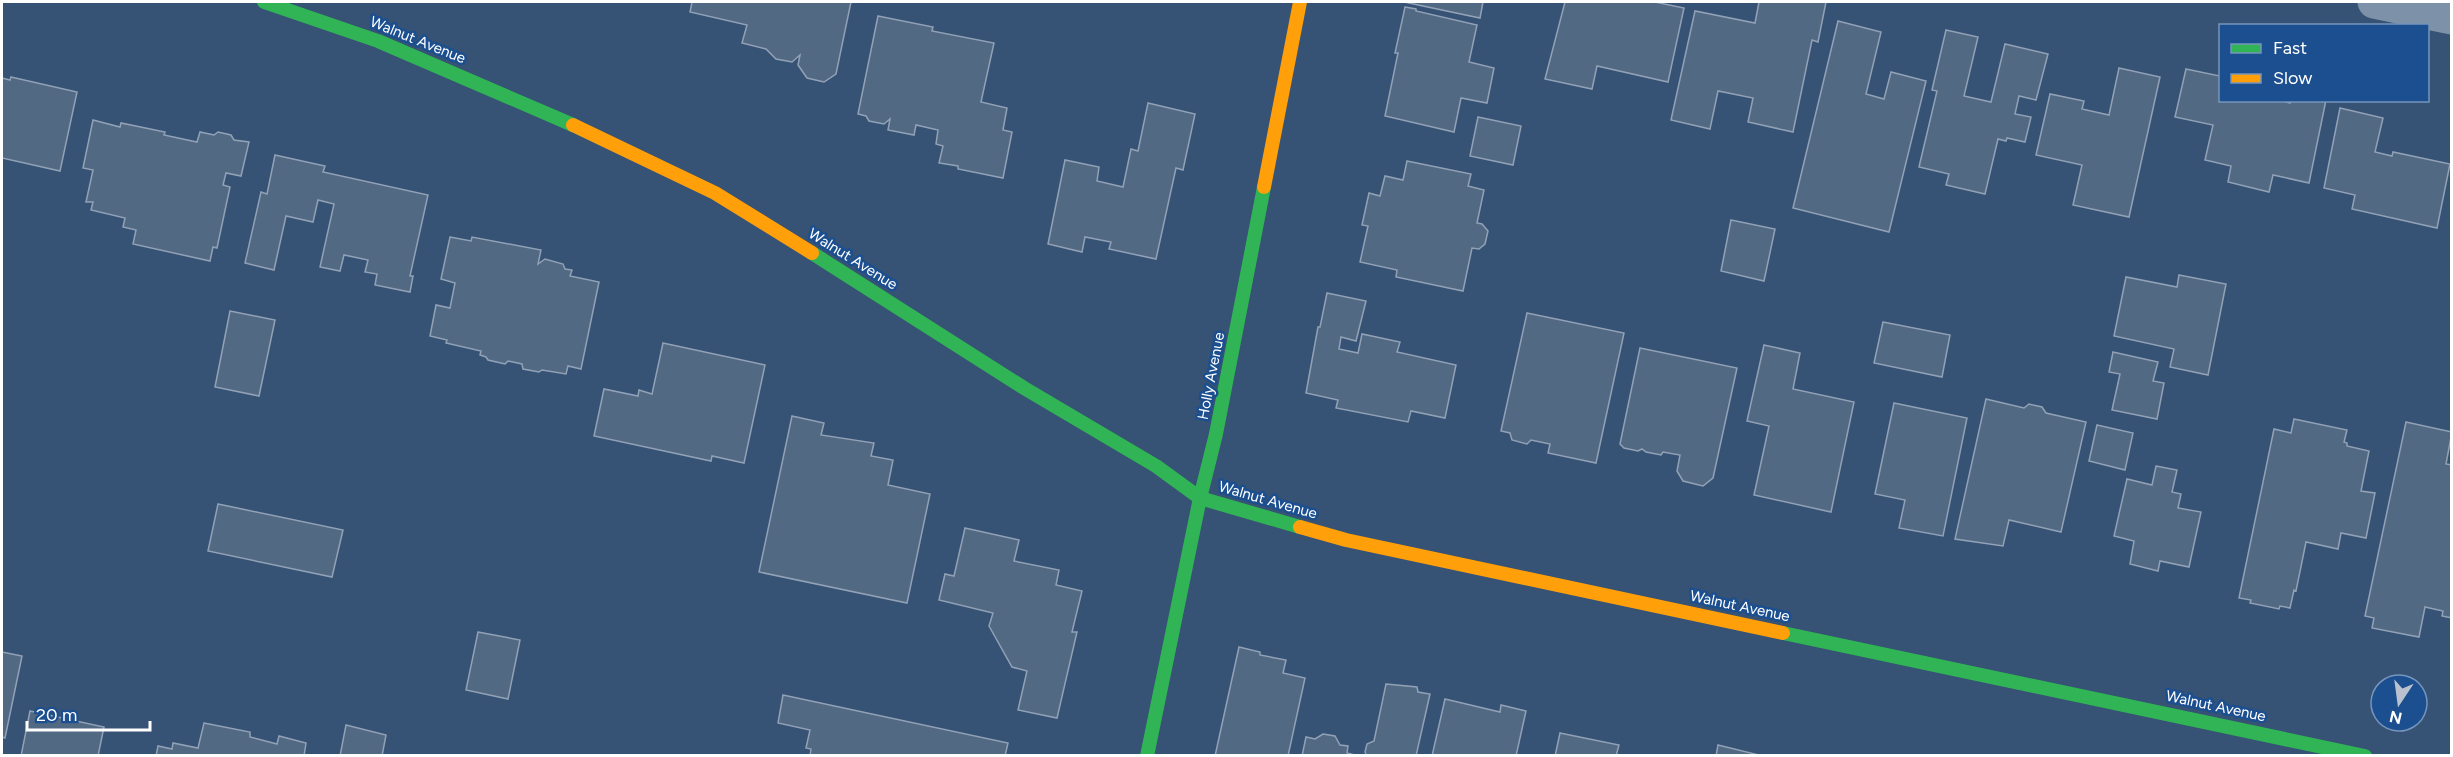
<svg xmlns="http://www.w3.org/2000/svg" width="2453" height="757" font-family="Figtree,sans-serif">
<style>
.building{fill:#526984;stroke:#92a2b6;stroke-width:1.5}
.lines{fill:none;stroke-linecap:round;stroke-linejoin:round}
.street{stroke:#7d92a8;stroke-width:33}
.fast{stroke:#30b455;stroke-width:14}
.slow{stroke:#ff9f0a;stroke-width:14}
.labels{text-anchor:middle;stroke-width:5;stroke-linejoin:round;paint-order:stroke}
.street-label{font-size:15px;fill:#fff;stroke:#1b4f8f}
</style>
<rect width="100%" height="100%" fill="#365274"/>
<!-- building -->
<path class="building" d="M692 2H851L836 74 824 82 807 78 798 65 800 55 792 62 776 59 766 49 742 43 747 25 690 12Z
M1404 2H1483L1480 18Z
M1565 2H1655L1684 8 1668 82 1597 66 1592 89 1545 79Z
M1759 2H1826L1818 42 1812 40 1793 132 1748 122 1753 98 1718 91 1710 129 1671 120 1695 11 1755 23Z
M1405 7 1416 9V11L1477 25 1469 62 1494 68 1487 103 1461 98 1454 132 1385 116 1398 53H1395Z
M878 16 933 27 932 31 994 43 981 102 1007 108 1003 130 1012 132 1003 178 958 169V166L939 163 943 146 936 144 938 130 916 125 914 135 888 130 890 119 884 124 869 121 866 116 858 114Z
M1838 21 1881 32 1866 94 1884 99 1891 72 1926 81 1889 232 1793 208Z
M1946 30 1978 37 1964 96 1991 102 2005 44 2048 54 2036 100 2019 96 2015 114 2031 117 2025 142 2007 138 2006 141 1998 139 1985 194 1946 185 1949 174 1919 167 1937 91 1932 90Z
M2119 68 2160 77 2129 217 2073 205 2082 165 2036 155 2050 94 2084 101 2082 109 2109 115Z
M2186 69 2220 76V100H2278L2290 103 2291 100H2326L2309 183 2273 175 2269 192 2228 182 2231 166 2205 160 2213 125 2175 117Z
M11 77 77 92 60 171 2 158V78L10 80Z
M1148 103 1195 114 1183 170 1176 168 1156 259 1109 249 1111 242 1085 237 1082 252 1048 244 1065 160 1099 167 1097 181 1123 187 1131 149 1138 151Z
M2340 108 2383 118 2375 152 2392 156 2393 152 2450 164 2437 228 2352 209 2355 195 2324 188Z
M1478 117 1521 126 1513 165 1470 156Z
M93 120 120 127 121 123 165 132 164 135 197 142 200 132 214 135 218 132 231 135 234 140 249 142 241 176 226 173 223 185 230 187 217 248 213 247 210 261 133 244 136 230 123 227 125 218 91 210 93 202H86L93 170 83 168Z
M275 155 325 166 323 172 428 195 410 276H413L410 292 375 285 377 274 365 272 368 260 344 255 340 271 320 267 334 204 318 200 313 222 286 216 274 270 245 263 261 192 267 194Z
M1407 161 1471 174 1468 186 1484 190 1477 223 1482 224 1488 231 1485 244 1479 249 1472 248 1463 291 1396 277 1397 270 1360 262 1368 226 1362 225 1369 193 1380 196 1385 176 1403 180Z
M1731 220 1775 229 1764 281 1721 271Z
M450 237 471 241 472 237 541 250 538 264 545 259 563 264 565 269 572 270 570 276 599 282 581 369 568 366 566 374 542 370 539 372 523 369 522 364 508 361 505 364 488 360 486 357 480 355 481 351 446 343 447 340 430 336 436 305 450 308 455 283 441 279Z
M2179 275 2226 284 2208 375 2170 367 2174 349 2114 336 2126 277 2177 287Z
M1327 293 1366 301 1356 341 1341 337 1339 349 1358 353 1362 334 1400 342 1397 352 1456 365 1445 418 1411 411 1408 422 1336 408 1338 400 1306 393 1318 327H1320Z
M230 311 275 320 259 396 215 387Z
M1527 313 1624 333 1596 463 1548 453 1550 444 1531 440 1527 444 1512 440 1510 433 1501 431Z
M1883 322 1950 335 1942 377 1874 363Z
M663 343 765 365 744 463 712 456 711 461 594 436 604 389 638 396 639 390 652 394Z
M1764 345 1800 353 1793 389 1854 402 1831 512 1754 495 1769 426 1747 421Z
M1640 348 1737 368 1713 478 1703 486 1683 481 1677 471 1680 455 1663 452 1661 455 1646 452 1642 449 1638 451 1624 448 1620 444Z
M2113 352 2158 362 2153 381 2164 383 2157 419 2112 410 2120 374 2109 372Z
M1986 399 2024 408 2029 404 2042 407 2046 413 2086 422 2061 532 2009 520 2003 546 1955 539Z
M1894 403 1967 418 1943 536 1899 528 1905 500 1875 494Z
M792 416 824 423 821 435 874 443 871 456 893 460 888 485 930 494 907 603 759 572Z
M2294 419 2347 430 2344 442 2347 443V446L2369 451 2361 491 2375 493 2366 538 2341 533 2338 549 2306 542 2296 591 2294 590 2290 608 2280 606 2279 609 2250 603 2251 600 2239 598 2274 429 2291 433Z
M2406 422 2452 432 2446 464 2452 465V618L2442 616 2443 611 2425 607 2419 637 2372 628 2374 618 2365 616Z
M2097 425 2133 433 2125 470 2089 461Z
M2156 466 2177 470 2172 492 2181 494 2178 508 2201 512 2189 567 2160 561 2158 571 2130 564 2134 541 2114 536 2127 479 2152 485Z
M218 504 343 530 332 577 208 551Z
M965 528 1019 540 1014 561 1059 570 1056 585 1082 591 1072 632H1077L1057 718 1018 710 1027 671 1012 667 989 626 993 613 939 600 945 574 954 576Z
M478 632 520 640 508 699 466 690Z
M1239 647 1260 652V655L1286 660 1283 673 1305 678 1288 756H1215Z
M2 652 22 656 5 738 2 737Z
M1386 684 1417 687 1418 692 1430 694 1416 756H1367L1365 752 1367 744 1374 741Z
M783 695 1008 743 1005 756H810L811 749 806 748 810 730 778 723Z
M1445 699 1500 712 1501 705 1526 711 1516 756H1432Z
M30 711 104 727 98 756H21Z
M204 723 250 732V737L277 744 279 736 306 743 304 756H156L158 746 172 749 173 743 198 748Z
M346 725 386 735 382 756H340Z
M1560 733 1619 745 1616 756H1555Z
M1323 734 1335 736 1340 745 1348 746 1347 753 1359 756H1302L1306 737 1315 739Z
M1718 745 1759 755V756H1716Z"/>
<g class="lines">
<!-- street -->
<path class="street" d="M2374 2 2452 18"/>
<!-- fast -->
<path class="fast" d="M264 2 378 41 573 125
M812 253 1024 388 1156 466 1200 498 1300 527
M1783 633 2365 756
M1147 756 1200 498 1216 434 1264 187"/>
<!-- slow -->
<path class="slow" d="M573 125 715 193 812 253
M1264 187 1300 2
M1300 527 1346 540 1783 633"/>
</g>
<g class="labels">
<!-- street labels -->
<g class="street-label">
<text transform="translate(418 40) rotate(22)" y="5">Walnut Avenue</text>
<text transform="translate(853 259) rotate(32)" y="5">Walnut Avenue</text>
<text transform="translate(1211 376) rotate(-79)" y="5">Holly Avenue</text>
<text transform="translate(1268 500) rotate(16)" y="5">Walnut Avenue</text>
<text transform="translate(1740 606) rotate(12)" y="5">Walnut Avenue</text>
<text transform="translate(2216 706) rotate(12)" y="5">Walnut Avenue</text>
</g>
</g>
<!-- border -->
<rect width="2453" height="757" fill="none" stroke="#ffffff" stroke-width="6"/>
<!-- legend -->
<rect x="2219" y="24" width="210" height="78" fill="#1b4f8f" stroke="#7695bc" stroke-width="1.5"/>
<rect x="2231" y="44" width="30" height="9" fill="#30b455" stroke="#7695bc" stroke-width="1.5"/>
<text x="2273" y="54" font-size="18" fill="#ffffff">Fast</text>
<rect x="2231" y="74" width="30" height="9" fill="#ff9f0a" stroke="#7695bc" stroke-width="1.5"/>
<text x="2273" y="84" font-size="18" fill="#ffffff">Slow</text>
<!-- north arrow -->
<g transform="translate(2399 703) rotate(193)"><circle r="28" fill="#1b4f8f" stroke="#7695bc" stroke-width="1.5"/>
<path d="M0-4.5L10 22L0 15L-10 22Z" fill="#b9c2ce"/>
<text y="-9" font-size="16" font-weight="bold" text-anchor="middle" fill="#ffffff">N</text>
</g>
<!-- scale -->
<path d="M27 721v9h123v-9" fill="none" stroke="#ffffff" stroke-width="3"/>
<text x="36" y="721" font-size="18" fill="#ffffff" stroke="#1b4f8f" stroke-width="4.5" paint-order="stroke">20 m</text>
</svg>
